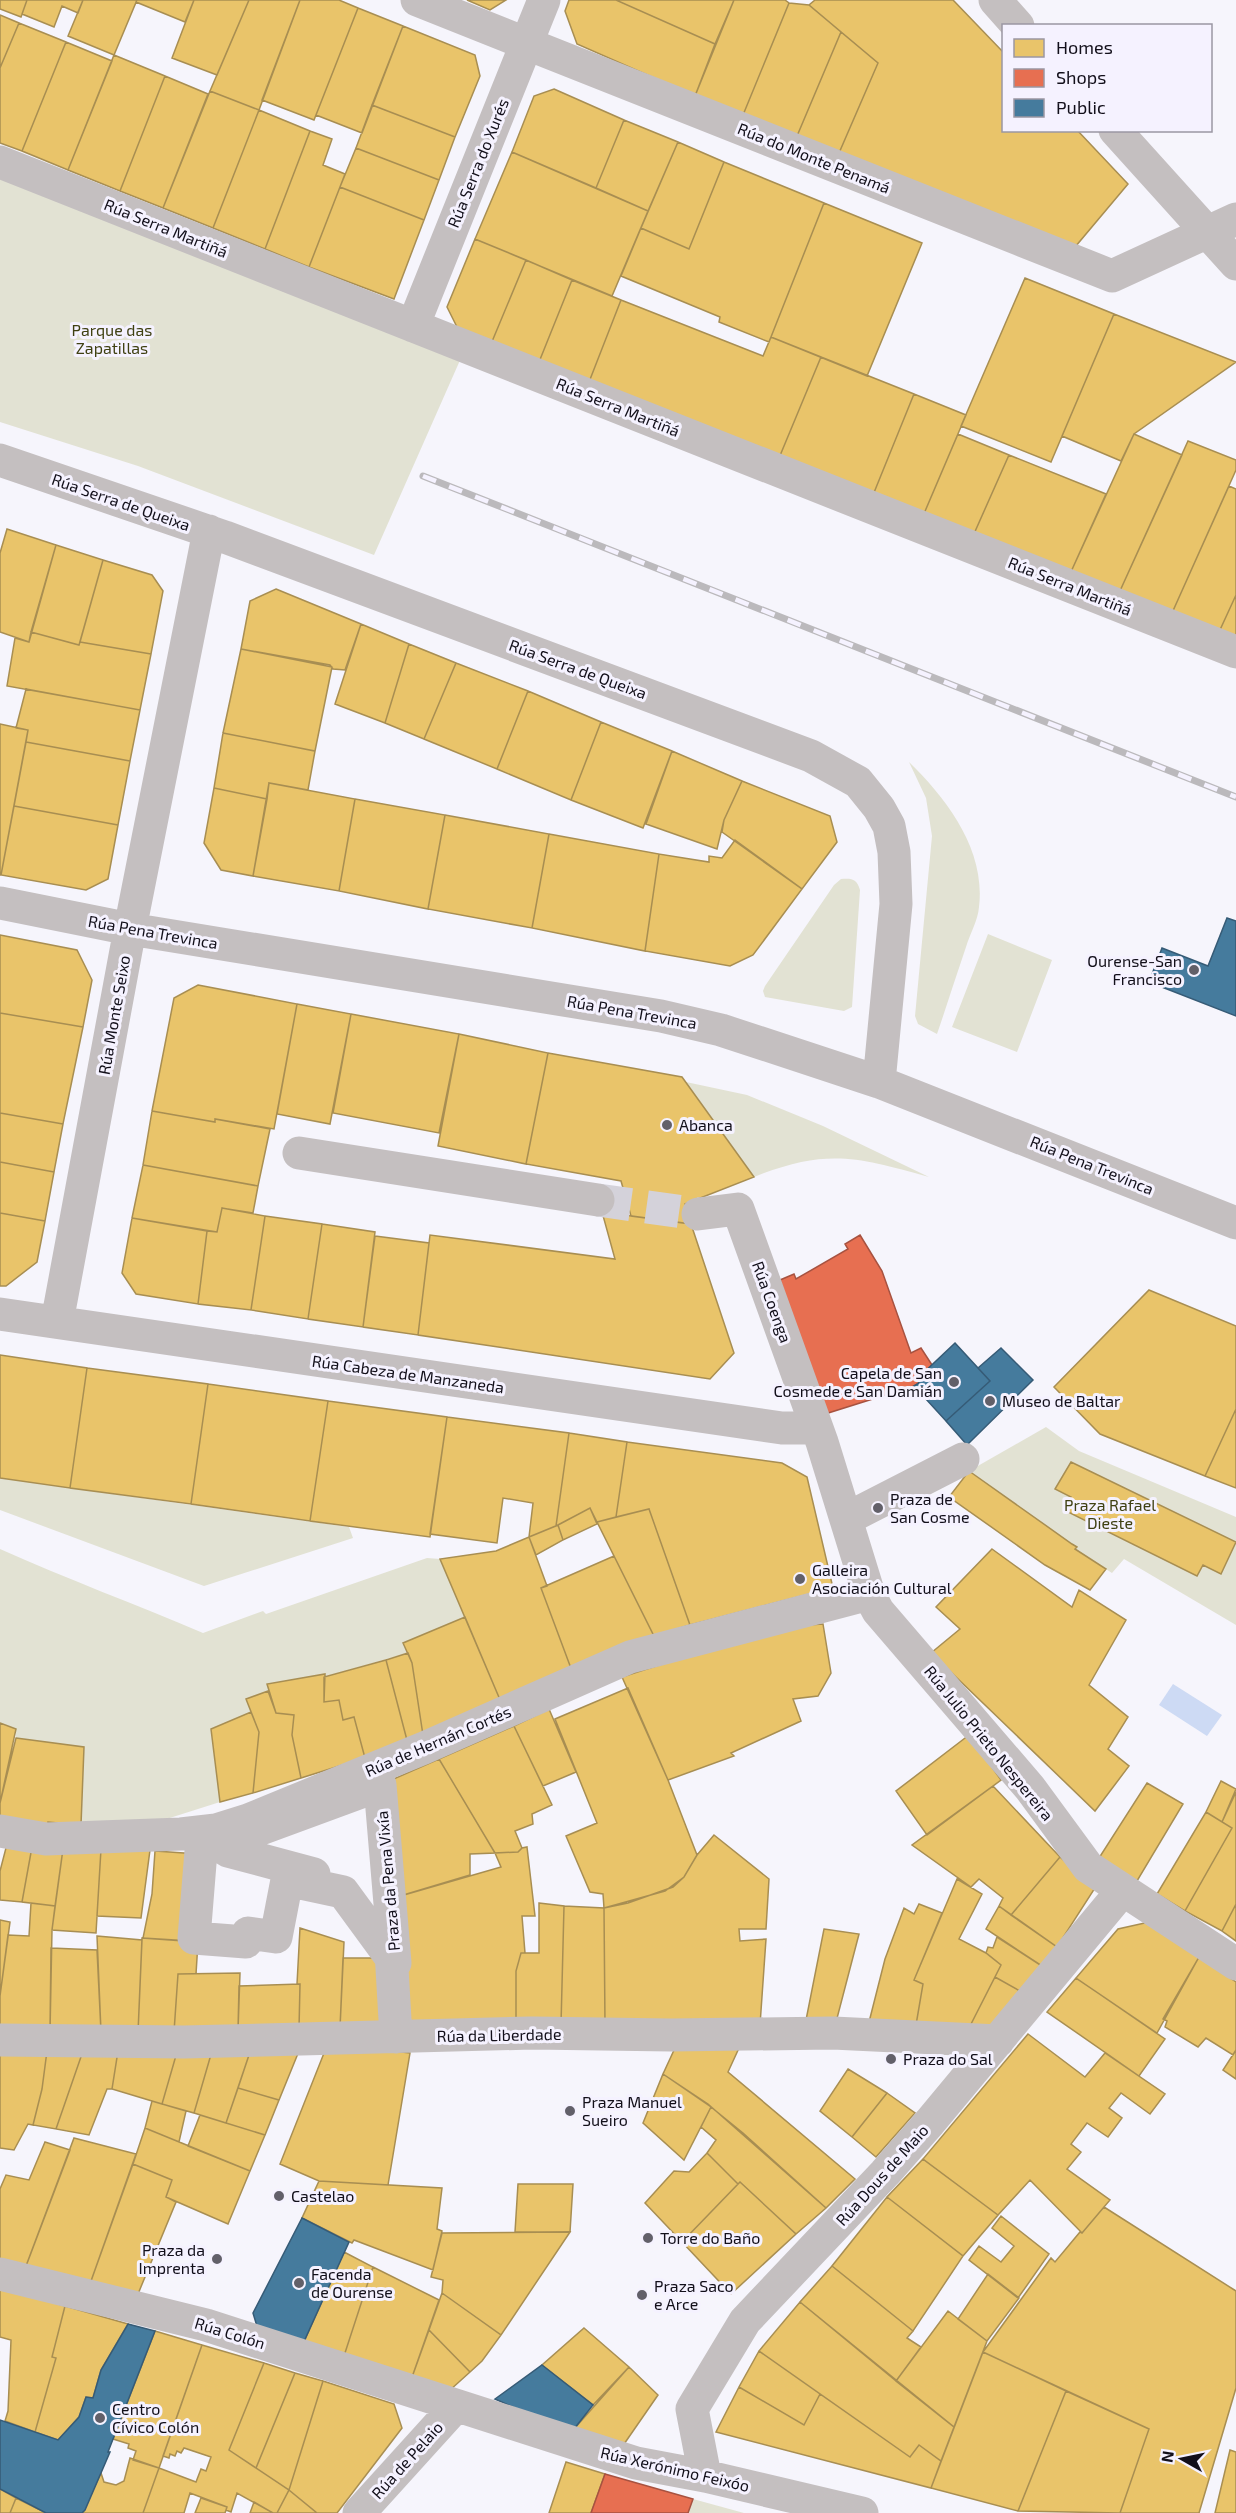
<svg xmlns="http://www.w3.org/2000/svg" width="1236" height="2513" font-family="'Exo 2',sans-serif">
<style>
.green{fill:#e2e2d3}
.water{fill:#cddaf4}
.homes{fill:#e9c46a;stroke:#a88e52;stroke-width:1.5}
.shops{fill:#e76f51;stroke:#a75240;stroke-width:1.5}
.public{fill:#457b9d;stroke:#365b76;stroke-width:1.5}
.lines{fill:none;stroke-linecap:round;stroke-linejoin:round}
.minor-tunnel{stroke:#d4d2da;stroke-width:33;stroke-dasharray:33 16;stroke-linecap:butt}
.minor{stroke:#c4bfc0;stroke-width:33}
.rail-casing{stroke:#bbb9bc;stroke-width:7}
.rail{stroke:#f5f2ff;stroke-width:4.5;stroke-dasharray:14;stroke-linecap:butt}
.poi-dot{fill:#626069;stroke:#f5f2ff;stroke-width:2}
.labels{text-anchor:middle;stroke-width:6;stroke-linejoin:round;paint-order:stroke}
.street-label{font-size:16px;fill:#120f1a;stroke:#f5f2ff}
.park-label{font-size:16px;fill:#3f4012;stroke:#f5f2ff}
.poi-label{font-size:16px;fill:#120f1a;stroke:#f5f2ff;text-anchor:start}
</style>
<rect width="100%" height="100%" fill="#f6f5fc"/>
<!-- green -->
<path class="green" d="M0 173 461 358 374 555 138 466 0 422Z
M909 762C947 799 986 850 979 907 978 920 970 934 966 947 956 976 947 1005 937 1034L918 1024 915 1016 932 836 926 798Z
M841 879C852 878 857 879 860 890L852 1007 844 1011 765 997 763 991 765 986 834 885Z
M988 934 1052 960 1017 1052 952 1027Z
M686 1082 747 1095 823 1126 929 1177C858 1157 826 1148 754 1177Z
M1046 1427 1079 1451 1236 1517V1625L1124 1559 1112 1573 1075 1549 1076 1547 969 1471Z
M0 1478 349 1527 353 1538 204 1586 0 1510Z
M0 1549C67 1579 135 1604 203 1633L263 1611 266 1614 427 1558 440 1559 465 1617 404 1643 408 1653 324 1677 268 1684V1691L246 1699 251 1712 211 1730 220 1802 154 1823 81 1825 84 1748 16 1738V1729L0 1723Z
M693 2499 744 2513H688Z"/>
<!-- water -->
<path class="water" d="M1173 1684 1222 1715 1207 1736 1159 1705Z"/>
<!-- homes -->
<path class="homes" d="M0 0H27L21 17 0 9Z
M27 0H83L78 13 62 6 54 27 22 14Z
M83 0H137L114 55 68 36Z
M137 0H194L185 22 136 2Z
M194 0H249L217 75 172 58Z
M249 0H300L259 110 210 91Z
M300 0H339L358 8 314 120 262 100Z
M467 0H506L490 10Z
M569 0H616L715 44 695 96 577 44 565 11Z
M616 0H734L715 44Z
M734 0H785L789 3 743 115 695 96Z
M815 0H953L1004 53V130H1077L1128 184 1075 247 839 153 878 63 809 5Z
M789 3 809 5 841 32 797 136 743 115Z
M358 8 403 26 362 133 316 115Z
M0 15 19 23 0 68Z
M19 23 66 42 22 151 0 143V68Z
M403 26 475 55 480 76 455 137 372 105Z
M841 32 878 63 839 153 797 136Z
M66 42 112 61 68 170 22 151Z
M114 55 165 76 120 191 68 170Z
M165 76 208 94 163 208 120 191Z
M554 89 624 120 596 188 512 152 534 96Z
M210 91 259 110 213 228 163 208Z
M372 105 455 137 439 180 356 148Z
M259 110 310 131 265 249 213 228Z
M624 120 678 142 648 211 596 188Z
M310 131 332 139 323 165 345 174 309 267 265 249Z
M678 142 724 162 689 249 641 228Z
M356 148 439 180 424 220 340 187Z
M512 152 648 211 612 296 475 239Z
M724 162 824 203 769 342 719 322 720 317 621 276 641 228 689 249Z
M340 187 424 220 394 299 309 267Z
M824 203 922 243 867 376 771 337Z
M475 239 526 260 491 344 458 329 447 307Z
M526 260 572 280 539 362 491 344Z
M1025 278 1114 314 1051 462 961 426Z
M572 280 621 300 589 382 539 362Z
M621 300 763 356 771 337 821 357 779 458 589 382Z
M1114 314 1236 362 1134 434 1121 461 1062 436Z
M821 357 914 394 873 495 779 458Z
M914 394 966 415 923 516 873 495Z
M958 434 1009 455 973 536 923 516Z
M1134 434 1182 455 1119 593 1070 574Z
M1188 441 1236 460V470L1172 613 1119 593Z
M1009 455 1106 494 1070 574 973 536Z
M1229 486 1236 489V595L1219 632 1172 613Z
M7 529 56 545 29 642 0 632V553Z
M56 545 103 560 79 645 31 632Z
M103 560 152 575 163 591 151 654 80 642Z
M276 589 361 624 345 670 333 669 330 665 241 649 250 601Z
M1236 595V639L1219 632Z
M361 624 409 644 385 723 335 704Z
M31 632 79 645 80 642 151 654 140 710 7 686 15 638 29 642Z
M409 644 456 663 424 739 385 723Z
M241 649 332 667 315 751 223 733Z
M456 663 528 691 497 769 424 739Z
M26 689 140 710 130 761 26 742 28 730 16 728Z
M528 691 601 722 571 800 497 769Z
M601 722 672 751 643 828 571 800Z
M0 724 28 730 1 875H0Z
M223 733 315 751 308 790 269 783 267 799 214 788Z
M26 742 130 761 118 825 14 806Z
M672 751 742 781 724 820 717 849 646 824Z
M742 781 830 816 837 842 802 889 722 832 724 820Z
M269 783 355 799 339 891 253 876Z
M214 788 267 799 253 876 221 870 204 843Z
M355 799 445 815 428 909 339 891Z
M14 806 118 825 108 879 86 890 1 875Z
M445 815 549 834 532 928 428 909Z
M549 834 659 854 645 951 532 928Z
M735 840 802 889 753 955 730 966 645 951 659 854 709 862V856L722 858Z
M0 935 77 950 92 980 83 1027 0 1013Z
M198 985 297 1004 274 1129 215 1119V1122L152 1111 174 998Z
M297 1004 351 1014 330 1124 277 1114Z
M0 1013 83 1027 63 1124 0 1113Z
M351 1014 459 1034 439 1133 333 1113Z
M459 1034 548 1053 526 1164 438 1146Z
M548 1053 682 1077 754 1177 685 1204 691 1224 631 1216 621 1181 526 1164Z
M152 1111 215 1122V1119L270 1129 258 1186 143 1165Z
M0 1113 63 1124 54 1172 0 1162Z
M0 1162 54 1172 45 1221 0 1213Z
M143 1165 258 1186 253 1213 222 1208 217 1232 132 1218Z
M222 1208 265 1216 251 1310 198 1304 207 1231 217 1232Z
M602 1212 691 1224 734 1353 710 1379 418 1335 430 1235 615 1259Z
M0 1213 45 1221 37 1262 6 1286H0Z
M265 1216 322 1224 308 1319 251 1310Z
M132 1218 207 1231 198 1304 136 1294 122 1273Z
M322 1224 375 1232 363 1327 308 1319Z
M375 1236 429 1243 418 1335 363 1327Z
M1149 1290 1236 1326V1409L1205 1476 1100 1434 1054 1387Z
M0 1355 87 1368 70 1488 0 1478Z
M87 1368 208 1384 191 1504 70 1488Z
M208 1384 328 1401 310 1521 191 1504Z
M328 1401 447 1417 430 1537 310 1521Z
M1236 1409V1488L1205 1476Z
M447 1417 569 1433 556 1526 529 1537 533 1503 503 1498 497 1543 430 1534Z
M569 1433 627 1442 616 1517 597 1522 590 1508 556 1526Z
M627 1442 782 1463 807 1477 833 1588 690 1625 649 1509 616 1517Z
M1071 1462 1236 1542 1221 1574 1203 1565 1197 1576 1064 1510 1071 1497 1055 1489Z
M969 1471 1072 1544 1077 1547 1075 1549 1106 1569 1090 1590 1045 1565 949 1497Z
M590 1508 597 1524 563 1540 558 1525Z
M649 1509 690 1625 654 1636 597 1522Z
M558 1525 563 1540 536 1555 529 1537Z
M529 1537 547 1586 541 1588 572 1671 501 1702 440 1559 496 1551Z
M992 1549 1072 1607 1079 1590 1126 1620 1089 1685 1128 1717 1108 1749 1129 1766 1095 1811 931 1653 960 1629 936 1607Z
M614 1556 654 1636 572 1671 541 1588Z
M465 1617 501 1702 423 1735 412 1663 403 1643Z
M823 1624 831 1673 818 1696 793 1699 801 1721 731 1753 734 1756 668 1780 622 1677 777 1627Z
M408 1653 412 1663 423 1735 408 1744 386 1660Z
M386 1660 408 1744 365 1758 354 1717 343 1720 339 1700 324 1702V1677Z
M325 1674 324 1702 339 1700 343 1720 354 1717 365 1758 301 1778 292 1735 294 1715 276 1713 267 1684Z
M628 1688 668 1780 697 1855 684 1877 665 1891 604 1908 603 1894 590 1892 566 1836 597 1823 555 1719Z
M268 1691 276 1713 294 1715 292 1735 301 1778 253 1793 259 1732 246 1699Z
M549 1709 576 1772 543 1786 514 1726Z
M251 1712 259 1732 253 1793 220 1802 211 1729Z
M0 1723 16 1729 0 1803Z
M514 1726 552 1805 532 1814 533 1824 515 1831 522 1848 518 1852 495 1853 439 1759Z
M969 1735 1001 1780 927 1835 896 1791Z
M16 1738 84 1747 81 1825 48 1822V1826L0 1819V1803Z
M439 1759 495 1853 470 1854V1875L390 1899 380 1785Z
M1221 1781 1236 1789 1222 1822 1206 1812Z
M1147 1783 1183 1804 1137 1881 1099 1858Z
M993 1786 1060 1857 1011 1915 999 1906 1003 1898 979 1879 971 1887 912 1845Z
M1236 1792V1904L1222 1931 1185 1911 1232 1828 1222 1822Z
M1206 1812 1232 1828 1185 1911 1157 1894Z
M714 1835 769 1879 766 1929H739L740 1941 766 1939 760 2025H605L604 1908 628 1903 673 1887 684 1877 697 1855Z
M7 1844 32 1847 22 1902 0 1900V1871Z
M32 1847 63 1849 55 1906 22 1902Z
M527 1847 535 1916H522L525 1953H521L516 1971V2025L402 2029 390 1899 501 1867 495 1853 518 1852 522 1848Z
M63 1849H101L96 1933 52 1930Z
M101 1849 150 1850 141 1918 97 1916Z
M155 1851 198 1854 191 1941 143 1938 152 1894Z
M1060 1857 1095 1888 1057 1947 1011 1915Z
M957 1879 982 1894 959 1939 986 1953 1001 1965 969 2028 916 2025 923 1984 914 1980Z
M31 1903 55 1906 52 1930 50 2032 0 2030V1996L8 1935 29 1936Z
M539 1903 564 1906 561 2025H516V1971L521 1953H539Z
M919 1904 942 1913 914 1980 923 1984 916 2025 868 2026 885 1959 904 1908 914 1914Z
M1236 1904V1941L1222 1931Z
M564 1906 604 1908 605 2025H561Z
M999 1906 1057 1947 1045 1968 986 1929Z
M0 1920 10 1922 0 1996Z
M1149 1922 1199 1957 1157 2033 1076 1978 1118 1929Z
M300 1928 344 1942 340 2028 299 2029 300 1984H297Z
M824 1929 859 1934 835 2026 805 2025Z
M97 1936 142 1940 138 2033 101 2032Z
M997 1937 1045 1968 1027 1995 995 1977 1001 1965 986 1953 988 1947 993 1948Z
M142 1938 198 1942 196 1974H178L174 2032 138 2033Z
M51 1948 97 1950 101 2032H50Z
M1199 1957 1236 1982V2050L1233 2055 1206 2038 1198 2047 1165 2027 1167 2021 1163 2019Z
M343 1958H384L386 2028H340Z
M240 1973 238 2031 174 2032 178 1974Z
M995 1977 1027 1995 997 2036 969 2028Z
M1076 1978 1165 2039 1139 2076 1047 2012Z
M300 1984 299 2029 238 2031 239 1986Z
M1028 2034 1085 2077 1105 2053 1165 2094 1150 2114 1121 2093 1109 2108 1122 2118 1108 2137 1087 2123 1071 2144 1081 2152 1067 2169 1110 2200 1082 2233 1030 2180 998 2215 923 2159Z
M328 2043 410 2053 388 2185 319 2181 280 2164Z
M0 2048 47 2051 42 2089 33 2125 28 2124 14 2150 0 2148Z
M675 2048H739L728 2072 855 2179 826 2208 708 2104 663 2074Z
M1236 2050V2079L1223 2070Z
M47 2051H83L56 2129 33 2125 42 2089Z
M83 2051H118L112 2089H107L89 2135 56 2129Z
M118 2051 177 2052 162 2104 112 2089Z
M212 2051 250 2052 226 2123 194 2113Z
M212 2051 194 2113 162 2104 177 2052Z
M299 2051 279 2100 238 2088 250 2052Z
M848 2069 887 2093 852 2137 820 2111Z
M663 2074 711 2107 684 2160 643 2123Z
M238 2088 279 2100 265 2135 226 2123Z
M887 2093 915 2113 876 2157 852 2137Z
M152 2101 186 2111 179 2142 145 2128Z
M711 2107 743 2133 826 2208 796 2234 740 2182 738 2184 707 2153 716 2140 701 2127Z
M200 2115 265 2135 250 2171 188 2146Z
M145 2128 250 2171 228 2224 166 2197 172 2180 133 2164Z
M74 2138 136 2154 91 2281 26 2266Z
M45 2142 70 2150 26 2266 0 2260V2189L6 2175 29 2180Z
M707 2153 738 2184 682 2242 645 2203 674 2171 689 2172Z
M923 2159 998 2215 963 2256 887 2197Z
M133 2164 172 2180 166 2197 176 2202 138 2294 91 2281Z
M319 2181 442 2188 437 2229 442 2231 433 2270 354 2240 352 2243 302 2218Z
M740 2182 796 2234 731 2294 682 2242Z
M518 2184H573L570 2232H515Z
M887 2197 963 2256 913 2331 832 2266Z
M1104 2207 1236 2291V2388L1199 2513H1120L1149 2429 983 2352 1051 2258 1055 2262 1080 2232 1082 2233Z
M1001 2216 1049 2254 1018 2298 969 2260 979 2246 1001 2262 1014 2246 992 2228Z
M570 2232 501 2335 442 2293 443 2280 431 2277 442 2233Z
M344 2252 373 2267 343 2359 302 2346Z
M832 2266 913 2331 907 2338 921 2347 896 2381 800 2302Z
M373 2267 439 2300 411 2380 343 2359Z
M988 2274 1019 2298 987 2341 958 2319Z
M0 2287 65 2306 52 2357 56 2358 35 2432 5 2421 8 2411 11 2340 0 2337Z
M442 2293 501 2335 482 2361 470 2372 429 2330Z
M800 2302 954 2427 941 2461 919 2445 910 2457 759 2351Z
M65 2306 128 2324 101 2370 93 2398 86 2397 79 2417 58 2440 35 2432 56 2358 52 2357Z
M948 2311 987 2341 954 2427 896 2381Z
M584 2328 629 2367 593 2405 542 2365Z
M429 2330 470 2372 449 2391 411 2380Z
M155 2331 202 2345 159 2468 133 2460 136 2451 128 2448 129 2444 113 2439Z
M202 2345 264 2363 229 2450 289 2490 277 2513H273L237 2493 231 2512 226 2510 227 2507 190 2493 184 2513H143L159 2468 196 2482 201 2469 206 2471 211 2457 184 2448 181 2453 177 2451 175 2456 170 2454 169 2458 163 2456Z
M759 2351 820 2394 804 2425 739 2387Z
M983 2352 1066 2391 1018 2511 931 2488Z
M264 2363 295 2373 256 2468 229 2450Z
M629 2367 658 2395 622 2447 574 2429Z
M295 2373 323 2381 289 2490 256 2468Z
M323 2381 394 2404 402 2428 337 2513H317L289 2490Z
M739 2387 804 2425 820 2394 910 2457 919 2445 941 2461 931 2488 716 2432Z
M1066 2391 1149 2429 1120 2513 1018 2511Z
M1230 2450 1236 2452V2513H1215Z
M130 2458 159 2468 143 2513H82L101 2473 104 2482 116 2485 124 2481Z
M566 2462 605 2474 591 2513H549Z
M0 2489 16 2498 10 2513H0Z
M289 2490 317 2513H277Z
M16 2498 46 2513H10Z
M201 2498 227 2507 225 2513H195Z
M254 2502 273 2513H250Z"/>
<!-- shops -->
<path class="shops" d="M860 1235 882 1271 911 1353 921 1348 932 1365 917 1379 919 1383 914 1386 825 1414 780 1280 794 1274 796 1279 848 1249 845 1244Z
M605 2474 693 2499 688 2513H591Z
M605 2474 693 2499 688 2513H591Z"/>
<!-- public -->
<path class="public" d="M1227 918 1236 921V1016L1149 982 1162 948 1208 966Z
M955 1343 990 1381 946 1421 914 1386 919 1383 917 1379Z
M1001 1348 1033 1380 967 1445 946 1421 990 1381 978 1368Z
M302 2218 349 2242 302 2346 259 2333 253 2313Z
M128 2324 155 2331 108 2452H110L85 2510 82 2513H46L0 2489V2420L58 2440 79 2417 86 2397 93 2398 101 2370Z
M542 2365 593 2405 574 2429 524 2412 495 2399Z"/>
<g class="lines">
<!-- minor-tunnel -->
<path class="minor-tunnel" d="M598 1200 698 1214"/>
<!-- minor -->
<path class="minor" d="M417 0 1112 276 1236 219
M995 0 1018 26
M1115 130 1236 264
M0 162 1236 652
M413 326 544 0
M0 460 225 537 811 756 858 782 879 808 889 826 894 852 896 904 879 1082
M0 903 130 929 661 1016 721 1030 879 1082 1236 1223
M299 1153 598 1200
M698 1214 738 1209 822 1442 869 1594 878 1611 1030 1788 1088 1867 1236 1964
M0 1314 782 1428H817
M57 1322 130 929 209 531
M848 1518 963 1459
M380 1785 395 1963 343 1892 287 1880 276 1937 248 1933 246 1942 194 1938 201 1851Z
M0 1831 46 1839 181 1834 216 1830 248 1820 424 1748 630 1657 869 1594
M218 1837 220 1846 228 1851 314 1874
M384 1942 391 1951 396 2037
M0 2040 184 2042 532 2033 671 2035 833 2033 998 2041
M0 2274 206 2325 636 2463 705 2476 862 2513
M705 2476 692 2409 745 2321 885 2173 930 2122 1122 1891
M359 2513 456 2406"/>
<!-- rail casing -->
<g class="rail-casing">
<path id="rail" d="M423 476 1236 797"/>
</g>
<!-- rail -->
<use href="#rail" class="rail"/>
</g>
<!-- markers -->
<g class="poi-dot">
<circle cx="1194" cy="970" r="6"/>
<circle cx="667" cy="1125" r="6"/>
<circle cx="954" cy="1382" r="6"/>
<circle cx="990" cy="1401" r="6"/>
<circle cx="878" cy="1508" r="6"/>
<circle cx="800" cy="1579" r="6"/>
<circle cx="891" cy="2059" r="6"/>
<circle cx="570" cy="2111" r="6"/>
<circle cx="279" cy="2196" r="6"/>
<circle cx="648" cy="2238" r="6"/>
<circle cx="217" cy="2259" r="6"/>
<circle cx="299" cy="2283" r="6"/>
<circle cx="642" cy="2295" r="6"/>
<circle cx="100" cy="2418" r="6"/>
</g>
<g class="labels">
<!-- street labels -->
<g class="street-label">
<text transform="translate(814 158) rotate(22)" y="6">Rúa do Monte Penamá</text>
<text transform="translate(478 163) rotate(-68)" y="6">Rúa Serra do Xurés</text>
<text transform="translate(166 228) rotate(22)" y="6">Rúa Serra Martiñá</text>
<text transform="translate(618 407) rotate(22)" y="6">Rúa Serra Martiñá</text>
<text transform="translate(121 502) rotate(19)" y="6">Rúa Serra de Queixa</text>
<text transform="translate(1070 586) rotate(22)" y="6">Rúa Serra Martiñá</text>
<text transform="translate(578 669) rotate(20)" y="6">Rúa Serra de Queixa</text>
<text transform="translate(153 932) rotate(10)" y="6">Rúa Pena Trevinca</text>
<text transform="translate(632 1012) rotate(10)" y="6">Rúa Pena Trevinca</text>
<text transform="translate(114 1015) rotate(-80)" y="6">Rúa Monte Seixo</text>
<text transform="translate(1092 1165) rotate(22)" y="6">Rúa Pena Trevinca</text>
<text transform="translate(772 1302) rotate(70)" y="6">Rúa Coenga</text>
<text transform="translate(408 1374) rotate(8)" y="6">Rúa Cabeza de Manzaneda</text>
<text transform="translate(438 1741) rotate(-23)" y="6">Rúa de Hernán Cortés</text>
<text transform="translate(989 1743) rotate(51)" y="6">Rúa Julio Prieto Nespereira</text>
<text transform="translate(388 1881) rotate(-95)" y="6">Praza da Pena Vixía</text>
<text transform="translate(499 2035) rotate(-1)" y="6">Rúa da Liberdade</text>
<text transform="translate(882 2175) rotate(-48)" y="6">Rúa Dous de Maio</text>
<text transform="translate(230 2333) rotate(17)" y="6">Rúa Colón</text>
<text transform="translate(407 2460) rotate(-48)" y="6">Rúa de Pelaio</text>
<text transform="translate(675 2469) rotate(13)" y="6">Rúa Xerónimo Feixóo</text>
</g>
<!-- park labels -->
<g class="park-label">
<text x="112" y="336">Parque das<tspan x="112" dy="18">Zapatillas</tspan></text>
<text x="1110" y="1511">Praza Rafael<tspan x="1110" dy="18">Dieste</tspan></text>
</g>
<!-- poi labels -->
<g class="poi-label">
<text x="1182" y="967" text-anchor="end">Ourense-San<tspan x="1182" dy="18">Francisco</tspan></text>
<text x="679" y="1131">Abanca</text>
<text x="942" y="1379" text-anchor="end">Capela de San<tspan x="942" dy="18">Cosmede e San Damián</tspan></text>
<text x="1002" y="1407">Museo de Baltar</text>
<text x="890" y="1505">Praza de<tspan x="890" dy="18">San Cosme</tspan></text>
<text x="812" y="1576">Galleira<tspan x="812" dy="18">Asociación Cultural</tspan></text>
<text x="903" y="2065">Praza do Sal</text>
<text x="582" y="2108">Praza Manuel<tspan x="582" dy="18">Sueiro</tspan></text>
<text x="291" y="2202">Castelao</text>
<text x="660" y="2244">Torre do Baño</text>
<text x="205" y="2256" text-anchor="end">Praza da<tspan x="205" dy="18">Imprenta</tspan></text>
<text x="311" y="2280">Facenda<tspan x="311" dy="18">de Ourense</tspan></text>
<text x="654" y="2292">Praza Saco<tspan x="654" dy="18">e Arce</tspan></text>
<text x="112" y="2415">Centro<tspan x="112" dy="18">Cívico Colón</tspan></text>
</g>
</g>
<!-- legend -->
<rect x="1002" y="24" width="210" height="108" fill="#f5f2ff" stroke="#9a97a3" stroke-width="1.5"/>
<rect x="1014" y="39" width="30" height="18" fill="#e9c46a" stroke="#9a97a3" stroke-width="1.5"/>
<text x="1056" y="54" font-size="18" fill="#120f1a">Homes</text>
<rect x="1014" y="69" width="30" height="18" fill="#e76f51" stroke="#9a97a3" stroke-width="1.5"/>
<text x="1056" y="84" font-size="18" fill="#120f1a">Shops</text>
<rect x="1014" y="99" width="30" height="18" fill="#457b9d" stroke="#9a97a3" stroke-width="1.5"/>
<text x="1056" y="114" font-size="18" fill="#120f1a">Public</text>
<!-- north arrow -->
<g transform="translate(1182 2459) rotate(279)" stroke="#f5f2ff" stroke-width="4.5" paint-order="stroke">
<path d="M0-4.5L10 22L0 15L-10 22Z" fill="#120f1a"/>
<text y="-9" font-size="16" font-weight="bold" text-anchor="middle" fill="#120f1a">N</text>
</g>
</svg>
